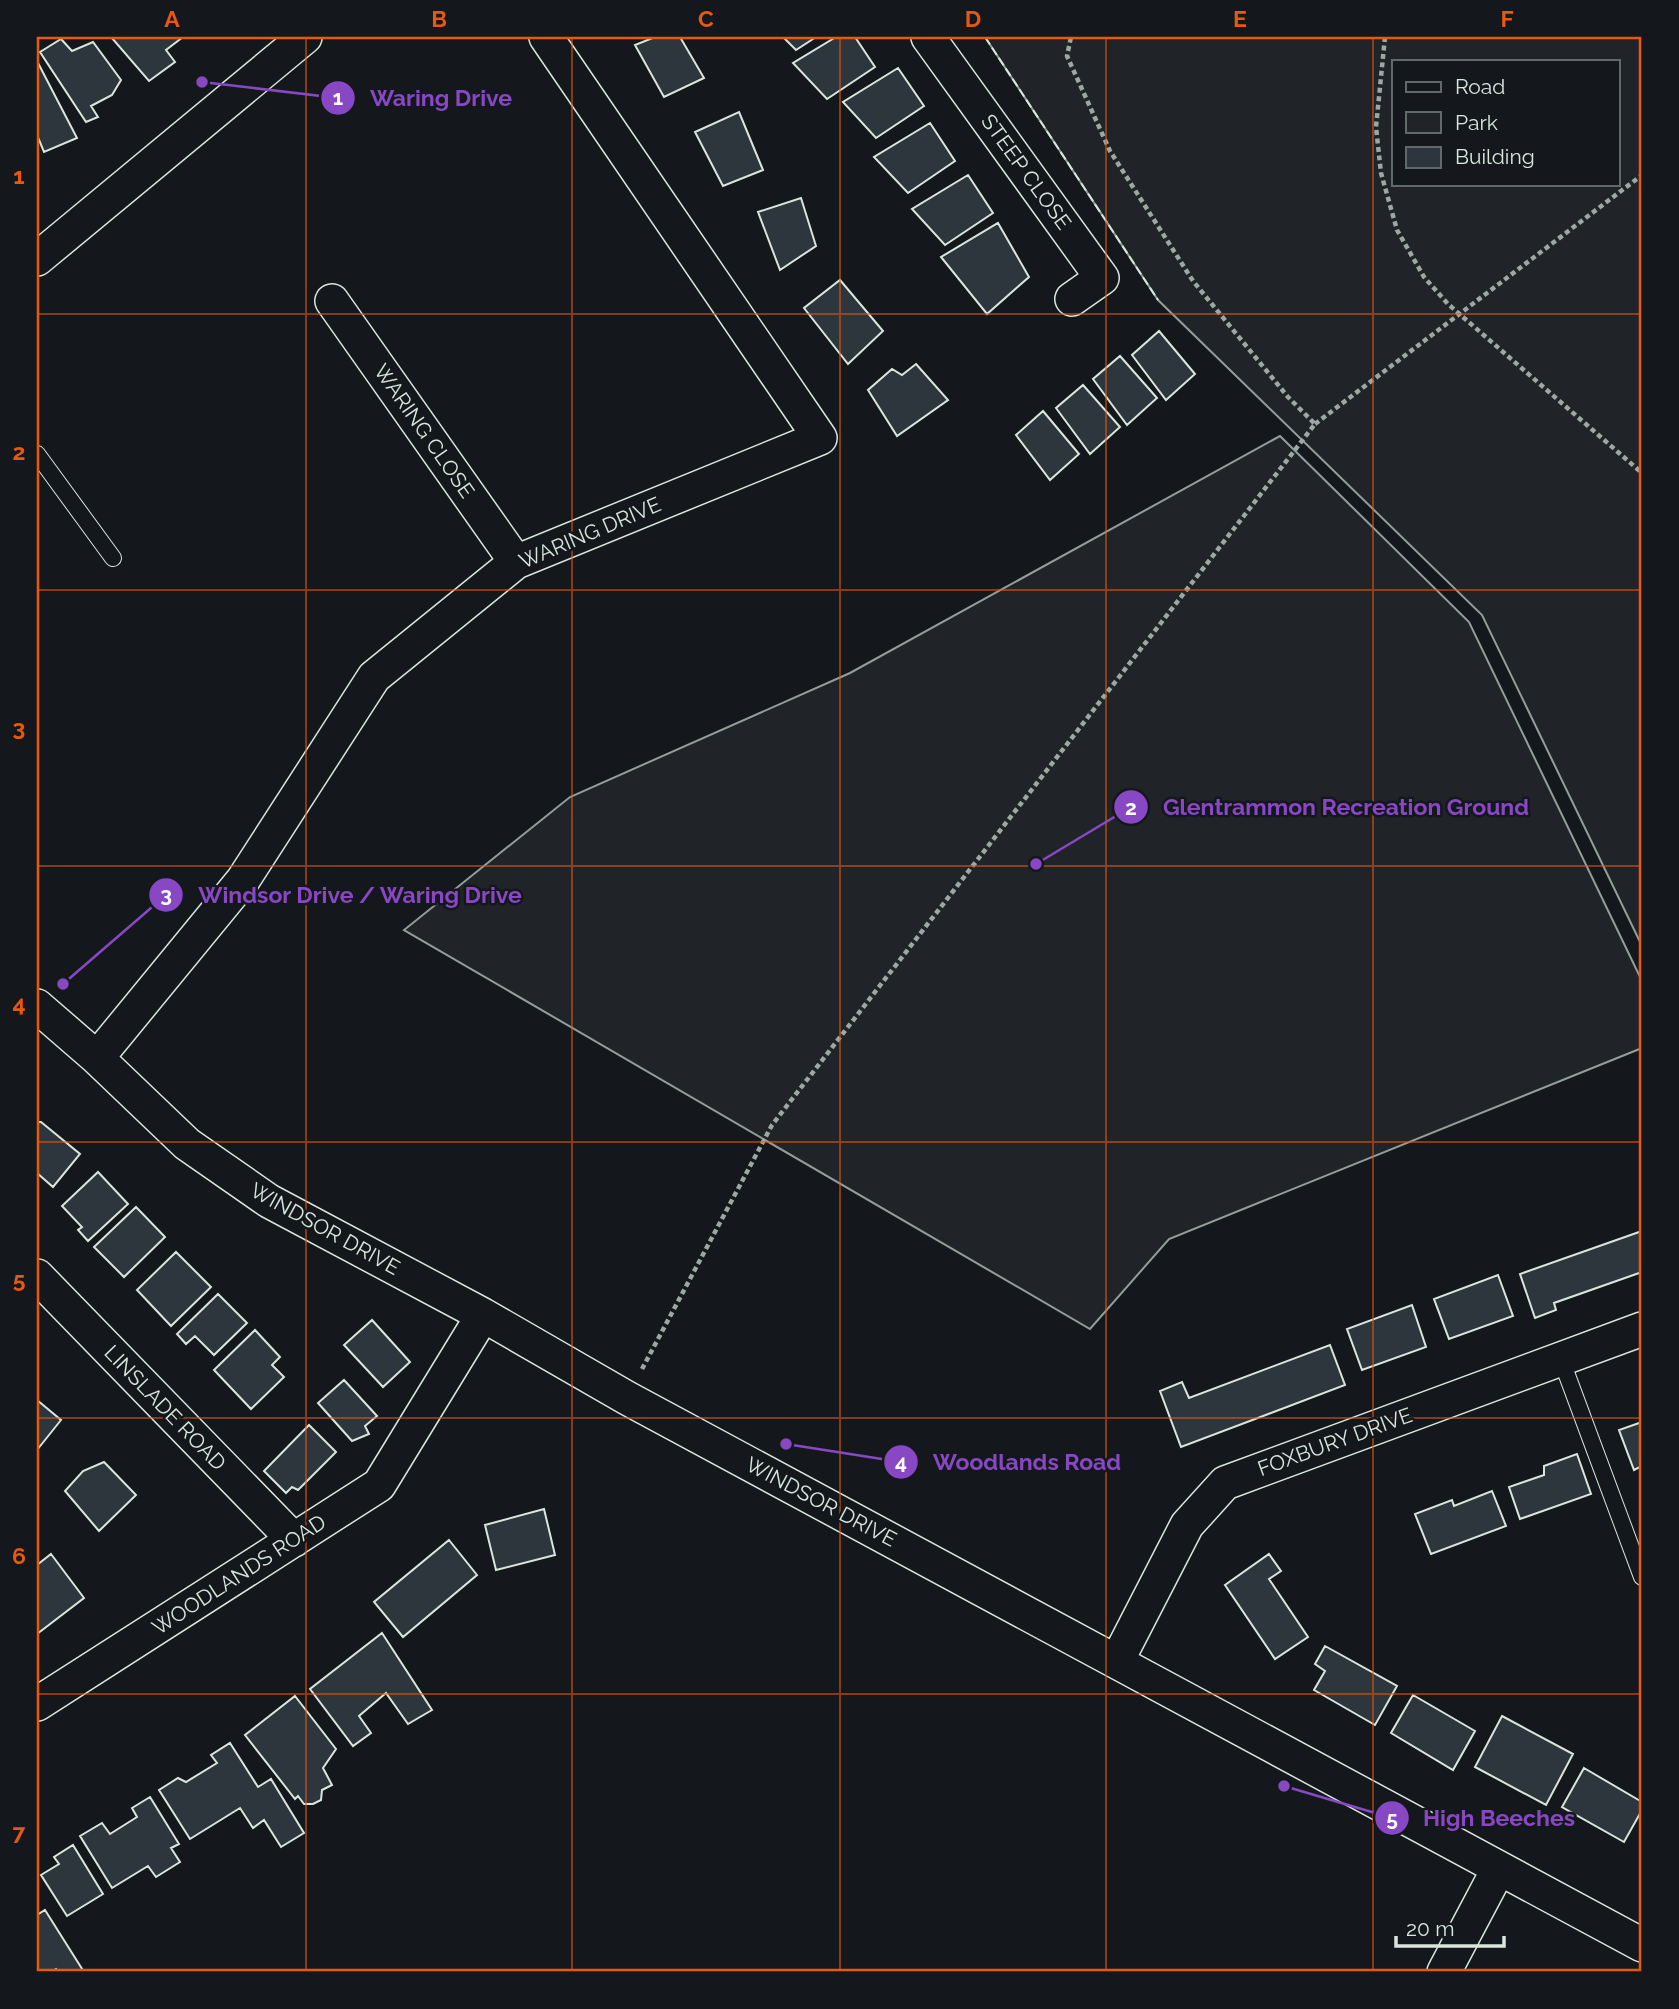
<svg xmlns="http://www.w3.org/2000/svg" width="1679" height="2009" font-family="Raleway,sans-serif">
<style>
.green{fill:#202428;stroke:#939e99;stroke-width:2;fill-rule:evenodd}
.building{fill:#2c363c;stroke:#d8e6dc;stroke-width:2}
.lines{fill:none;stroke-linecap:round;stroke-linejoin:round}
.lane-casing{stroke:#d8e6dc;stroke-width:18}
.street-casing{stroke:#d8e6dc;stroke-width:36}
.path{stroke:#9da8a2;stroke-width:4.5;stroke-dasharray:5 3.5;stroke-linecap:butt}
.lane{stroke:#14181c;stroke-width:16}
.street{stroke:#14181c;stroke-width:33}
.fence{stroke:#d8e6dc;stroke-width:2;stroke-dasharray:9 3.5;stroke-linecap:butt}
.grid{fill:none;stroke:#e8590c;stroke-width:2;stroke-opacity:0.55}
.labels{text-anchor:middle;stroke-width:5;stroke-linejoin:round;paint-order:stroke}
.street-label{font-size:21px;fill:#d8e6dc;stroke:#14181c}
.leader{fill:none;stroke:#8948c3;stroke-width:2.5}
.callout-dot{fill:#8948c3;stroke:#14181c;stroke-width:2.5}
.mark-label{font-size:21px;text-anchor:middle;font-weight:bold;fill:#fff}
.callout-label{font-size:23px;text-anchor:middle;font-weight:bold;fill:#8948c3;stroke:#14181c;stroke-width:5;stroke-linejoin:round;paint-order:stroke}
.neatline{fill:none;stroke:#e8590c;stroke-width:2.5}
.grid-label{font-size:23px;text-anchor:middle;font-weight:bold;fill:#e8590c}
</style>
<rect width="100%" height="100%" fill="#14181c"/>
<!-- green -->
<path class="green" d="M985 37H1642V946L1482 615 1158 300ZM1394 61H1618V184H1394Z
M1280 436 1469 622 1642 981V1048L1169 1239 1090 1329 404 930 570 797 850 673Z"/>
<!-- building -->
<path class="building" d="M111 37H183L166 50 175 62 149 81Z
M655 37H680L704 78 664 97 635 45Z
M783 37H816L796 50Z
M836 37H855L875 67 827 99 793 63Z
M61 39 72 51 93 42 121 80 112 95 91 106 98 117 86 122 40 52Z
M37 61 77 138 44 152 37 135Z
M898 68 924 106 876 138 843 102Z
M739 112 763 170 723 186 695 132Z
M930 123 955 161 908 193 874 157Z
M968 175 993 213 945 245 912 209Z
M801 198 816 246 780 270 758 212Z
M998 223 1029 277 987 314 941 257Z
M840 280 883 331 848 364 804 308Z
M1159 331 1195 374 1166 400 1132 355Z
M1120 356 1157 398 1127 425 1093 379Z
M916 364 948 400 897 436 868 390 892 369 902 375Z
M1083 385 1120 427 1090 454 1056 408Z
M1043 411 1079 454 1050 480 1016 435Z
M37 1122H41L80 1154 53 1187 37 1173Z
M98 1172 128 1204 88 1241 78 1230 82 1227 62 1206Z
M136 1207 165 1237 124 1277 94 1247Z
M1642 1231V1272L1554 1303 1556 1310 1535 1318 1520 1274Z
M176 1252 211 1287 171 1326 137 1290Z
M1498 1275 1513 1316 1449 1339 1434 1299Z
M218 1294 247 1323 214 1355 195 1336 186 1344 177 1334Z
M1412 1305 1426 1347 1362 1370 1347 1329Z
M372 1320 410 1362 383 1387 344 1345Z
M255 1330 280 1357 272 1365 284 1377 251 1409 214 1370Z
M1330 1345 1345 1385 1181 1447 1160 1391 1182 1382 1189 1398Z
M344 1380 377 1416 365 1426 369 1434 352 1441 318 1403Z
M37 1400 61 1420 37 1450Z
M1642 1422V1466L1634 1470 1619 1430Z
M309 1425 336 1452 298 1490 292 1487 286 1493 264 1471Z
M1577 1454 1591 1494 1520 1519 1509 1487 1544 1475V1466Z
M104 1462 136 1495 99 1531 65 1491 83 1471Z
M1492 1491 1506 1526 1431 1554 1415 1514 1452 1500 1454 1506Z
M544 1509 555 1555 496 1570 485 1525Z
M449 1540 477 1575 403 1637 374 1602Z
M51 1554 84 1598 37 1634V1565Z
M1269 1554 1281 1571 1269 1579 1308 1637 1275 1659 1225 1585Z
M382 1633 432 1710 408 1724 386 1693 359 1716 371 1733 353 1746 310 1689Z
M1325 1646 1397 1686 1375 1725 1314 1690 1325 1671 1315 1664Z
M1413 1695 1475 1731 1453 1770 1391 1733Z
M295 1696 336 1749 323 1768 332 1785 322 1790 321 1800 313 1804H304L298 1796 295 1799 245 1735Z
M1502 1716 1573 1754 1546 1805 1475 1767Z
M230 1743 258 1787 271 1779 304 1833 281 1847 264 1820 253 1828 240 1808 190 1839 159 1790 178 1778 186 1782 217 1763 211 1755Z
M1584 1768 1642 1802V1810L1624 1842 1562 1807Z
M150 1797 179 1844 171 1848 180 1862 156 1877 148 1866 112 1888 80 1836 102 1823 110 1834 137 1817 132 1808Z
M73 1845 103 1894 67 1916 41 1875 59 1864 54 1857Z
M45 1910 84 1972H58L56 1969 51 1972H37V1915Z"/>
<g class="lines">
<!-- lane casing -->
<g class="lane-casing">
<path id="lane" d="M37 454 113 558
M1561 1359 1642 1577"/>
</g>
<!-- street casing -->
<g class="street-casing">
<path id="street" d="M928 37 1102 278 1072 299
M37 259 305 37
M332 301 516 562
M37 1006 97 1058 187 1144 269 1201 483 1315 627 1398 1642 1945
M97 1058 243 880 374 677 516 562 820 438 546 37
M37 1276 294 1540
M1117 1661 1187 1525 1225 1483 1642 1329
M37 1704 379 1485 483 1315
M1444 1972 1499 1868"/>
</g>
<!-- path -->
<path class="path" d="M1385 37 1376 127 1381 173 1397 230 1424 277 1448 304 1642 473
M1315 424 1642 175
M642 1369 772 1125 1315 424 1288 397 1193 281 1110 151 1067 56 1071 37"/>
<!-- lane -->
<use href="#lane" class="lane"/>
<!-- street -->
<use href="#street" class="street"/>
<!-- fence -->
<path class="fence" d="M985 37 1158 300"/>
</g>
<!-- grid -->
<path class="grid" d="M306 37V1972M572 37V1972M840 37V1972M1106 37V1972M1373 37V1972M37 314H1642M37 590H1642M37 866H1642M37 1142H1642M37 1418H1642M37 1694H1642"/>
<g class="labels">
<!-- street labels -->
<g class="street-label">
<text transform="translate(1026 172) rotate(54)" y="7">STEEP CLOSE</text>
<text transform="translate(424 431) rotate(55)" y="7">WARING CLOSE</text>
<text transform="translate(590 533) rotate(-23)" y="7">WARING DRIVE</text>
<text transform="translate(325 1229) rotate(29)" y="7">WINDSOR DRIVE</text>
<text transform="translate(165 1408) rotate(46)" y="7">LINSLADE ROAD</text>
<text transform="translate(1335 1442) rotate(-20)" y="7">FOXBURY DRIVE</text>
<text transform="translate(821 1502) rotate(28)" y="7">WINDSOR DRIVE</text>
<text transform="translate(239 1575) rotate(-33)" y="7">WOODLANDS ROAD</text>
</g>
</g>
<!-- callouts -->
<path class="leader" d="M202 82L338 98M1036 864L1131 807M63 984L166 895M786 1444L901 1462M1284 1786L1392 1818"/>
<g class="callout-dot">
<circle cx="202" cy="82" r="7"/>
<circle cx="1036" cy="864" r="7"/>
<circle cx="63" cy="984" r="7"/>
<circle cx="786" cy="1444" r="7"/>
<circle cx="1284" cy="1786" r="7"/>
<circle cx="338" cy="98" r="18"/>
<circle cx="1131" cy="807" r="18"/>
<circle cx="166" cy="895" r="18"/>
<circle cx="901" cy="1462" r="18"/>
<circle cx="1392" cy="1818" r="18"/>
</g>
<g class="mark-label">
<text x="338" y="105">1</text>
<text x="1131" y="815">2</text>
<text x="166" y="902">3</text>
<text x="901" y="1469">4</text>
<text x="1392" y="1826">5</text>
</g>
<g class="callout-label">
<text x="441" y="106">Waring Drive</text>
<text x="1346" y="815">Glentrammon Recreation Ground</text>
<text x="360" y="903">Windsor Drive / Waring Drive</text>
<text x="1027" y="1470">Woodlands Road</text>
<text x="1499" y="1826">High Beeches</text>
</g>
<!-- border -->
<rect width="1679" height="2009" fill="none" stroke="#14181c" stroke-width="77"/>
<!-- legend -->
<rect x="1392" y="60" width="228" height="126" fill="#14181c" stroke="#626a69" stroke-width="2"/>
<rect x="1406" y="82" width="35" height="10" fill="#14181c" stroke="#626a69" stroke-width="2"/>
<text x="1455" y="94" font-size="21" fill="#d8e6dc">Road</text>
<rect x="1406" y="112" width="35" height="21" fill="#202428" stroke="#626a69" stroke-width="2"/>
<text x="1455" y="130" font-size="21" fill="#d8e6dc">Park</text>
<rect x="1406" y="147" width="35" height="21" fill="#2c363c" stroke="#626a69" stroke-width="2"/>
<text x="1455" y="164" font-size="21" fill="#d8e6dc">Building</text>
<!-- scale -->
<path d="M1396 1936v10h108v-10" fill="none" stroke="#d8e6dc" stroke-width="3.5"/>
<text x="1406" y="1936" font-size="21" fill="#d8e6dc" stroke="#14181c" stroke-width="5" paint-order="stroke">20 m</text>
<rect x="38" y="38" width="1602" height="1932" class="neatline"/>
<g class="grid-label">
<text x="172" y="27">A</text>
<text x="439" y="27">B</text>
<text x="706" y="27">C</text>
<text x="973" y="27">D</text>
<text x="1240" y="27">E</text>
<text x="1507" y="27">F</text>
<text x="19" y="184">1</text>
<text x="19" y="460">2</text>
<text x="19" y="736">3</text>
<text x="19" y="1012">4</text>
<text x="19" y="1288">5</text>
<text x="19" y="1564">6</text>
<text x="19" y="1840">7</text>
</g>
</svg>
